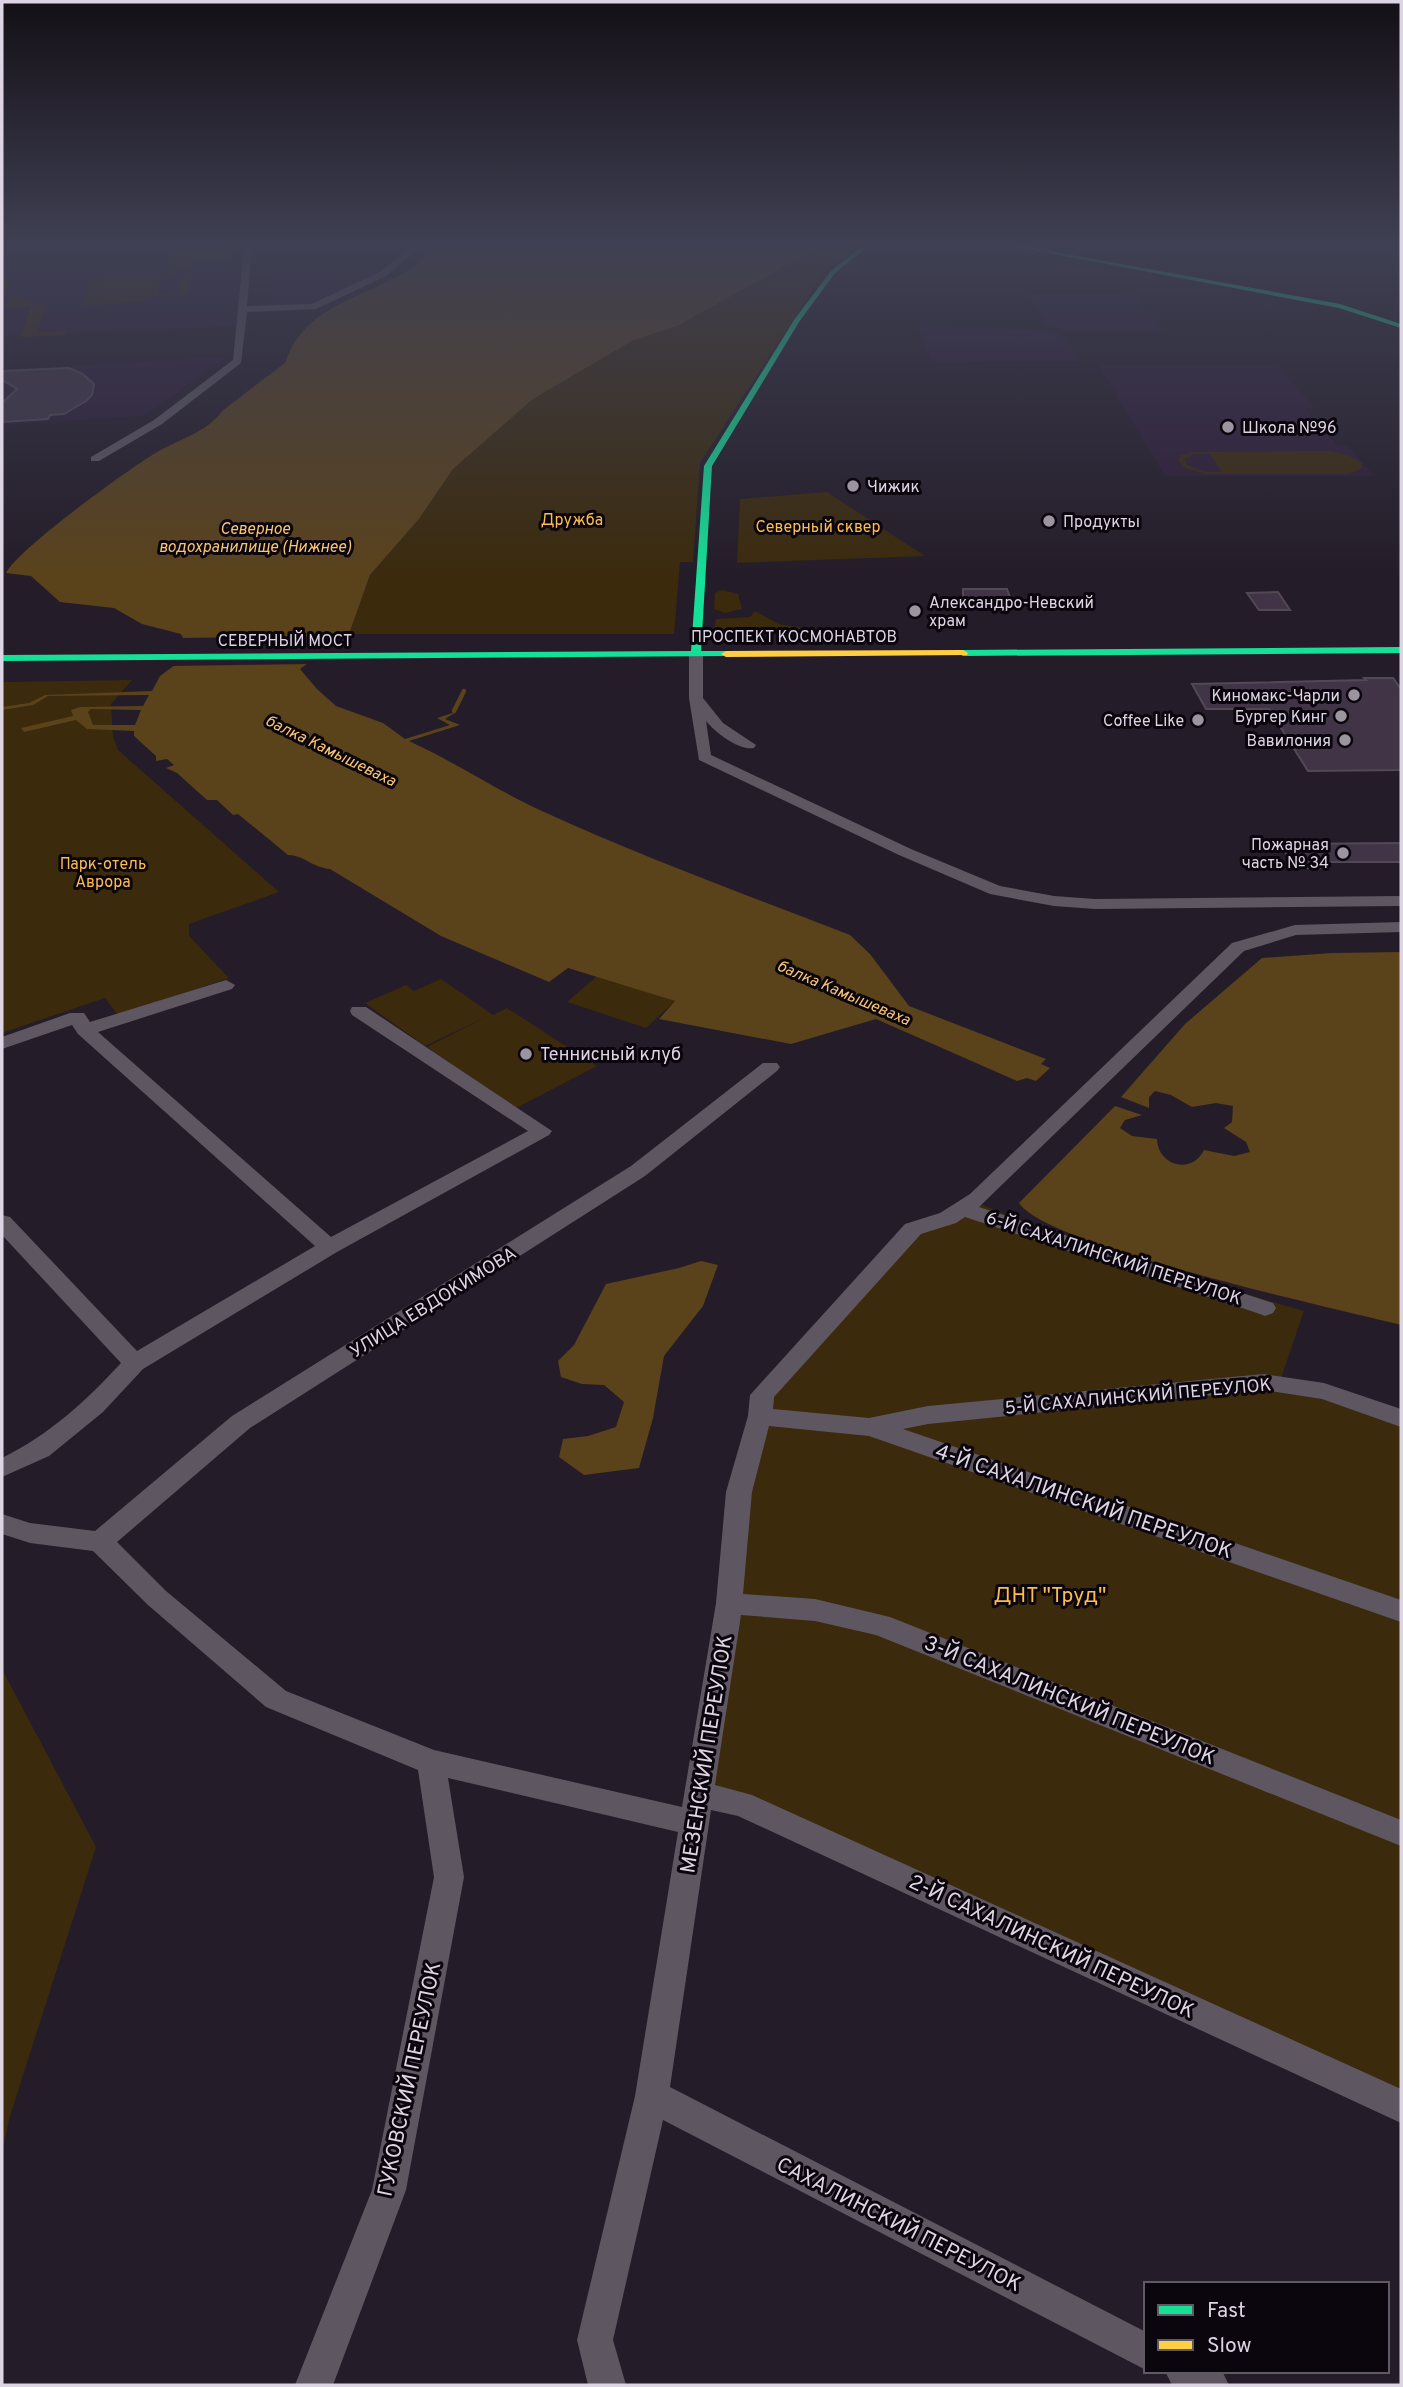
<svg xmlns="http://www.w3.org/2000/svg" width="1403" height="2387" font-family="Overpass,sans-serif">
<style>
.built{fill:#2d1c36}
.green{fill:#3b2a0c;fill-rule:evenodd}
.water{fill:#5a421b;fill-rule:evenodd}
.pier{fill:#241c28}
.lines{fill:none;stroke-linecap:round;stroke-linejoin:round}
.stream{stroke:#5a421b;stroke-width:4.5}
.building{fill:#403446;stroke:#514a55;stroke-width:2}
.street{fill:#5e5762;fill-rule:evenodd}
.fast{fill:#16e098;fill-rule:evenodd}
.slow{fill:#ffcf43;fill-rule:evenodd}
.poi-dot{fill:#9d94a2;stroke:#0b060e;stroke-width:2.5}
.labels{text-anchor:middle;stroke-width:6;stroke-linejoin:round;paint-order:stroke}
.far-poi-label{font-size:16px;fill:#ded5e4;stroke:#0b060e;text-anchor:end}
.far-park-label{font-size:16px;fill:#fdbd4d;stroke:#0b060e}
.far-water-label{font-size:16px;font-style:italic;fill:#f8c673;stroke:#0b060e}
.far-street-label{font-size:16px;fill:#ded5e4;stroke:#0b060e}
.poi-label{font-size:18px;fill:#ded5e4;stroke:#0b060e;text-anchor:start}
.street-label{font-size:18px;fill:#ded5e4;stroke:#0b060e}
.near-street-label{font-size:21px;fill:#ded5e4;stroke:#0b060e}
.near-park-label{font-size:21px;fill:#fdbd4d;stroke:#0b060e}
</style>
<rect width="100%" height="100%" fill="#241c28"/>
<!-- built -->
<path class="built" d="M2 246H243L236 326 2 336Z
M273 246H407L374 275 306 306 271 307Z
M1134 293 1164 332H1061L1057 327H1048L1028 294Z
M918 326 1032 330 1062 334 1080 361 931 362Z
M227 357 144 416 2 425V370Z
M1098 365H1277L1315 408 1305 409 1337 445H1348L1374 476H1165Z"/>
<!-- green -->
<path class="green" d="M192 246H233L232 260 192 261 191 270 173 271V275H167L170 253Z
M822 246H861L826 269 700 463 693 562H680L674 634H349L370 575 419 519 453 469 533 399 632 341 677 326Z
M161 275 158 294 180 293 183 278 190 277 187 295 146 297 144 302 83 305 90 282H100L102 278Z
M2 281H12L3 303H7L10 295H20L39 304 34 307 33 310 41 304 46 306 37 332 67 331 65 335 20 337 31 307 2 308Z
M1331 451 1347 455 1361 462 1362 468 1349 474H1206L1185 468 1178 460 1181 455 1191 452ZM1194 454H1210L1222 472H1206L1187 465 1185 459Z
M827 492 925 556 737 563 740 499Z
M722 590 738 594 742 609 725 613 714 609 715 593Z
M755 611 779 624 829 633 732 635 714 630 716 619 750 617Z
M132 680 111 704 113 736 118 750 279 892 189 924V936L229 978 118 1015 105 998 2 1033V682Z
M597 976 675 1001 646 1028 567 1002Z
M441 979 493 1015 507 1008 597 1066 516 1108 427 1047 488 1016 425 1046 365 1003 406 985 414 991Z
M978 1203 1092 1250 1304 1311 1280 1381 1401 1419V2112L709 1785 743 1514 775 1377 897 1239Z
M2 1669 96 1847 10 2116 2 2152Z"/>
<!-- water -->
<path class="water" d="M435 246H822L677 326 632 341 533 399 453 469 419 519 370 575 349 634 300 669 317 689 336 706 383 723 405 739 450 725 437 718 456 712 445 719 460 725 409 741C455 762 496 790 542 811 642 857 747 895 850 935L870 954 909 1006 1046 1059 1041 1064 1050 1068 1036 1081 1027 1078 1017 1081 876 1019 791 1044 659 1019 675 1001 568 968 549 982 441 936 330 869C314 868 303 855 288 855L238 814 233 815 217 800H207L177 773 166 768 174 765 167 759 156 761V756L134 736V731L87 729 76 720 24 732 21 728 73 716 71 710 80 707 143 706 149 695 48 696 33 705 2 710V707L29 703 45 695 152 691 160 676 191 653 181 634 142 624 114 608 60 602 31 576 6 573C18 549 126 471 154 454 176 440 207 433 222 411L286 362C305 299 382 296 425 258 430 253 433 253 435 246ZM91 709 140 710H141L135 725H93L88 712Z
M1401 952V1325C1338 1309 1047 1246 1019 1203L1115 1106 1142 1115 1125 1120 1120 1128 1132 1136 1157 1139C1158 1166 1192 1175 1204 1150L1234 1156 1250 1152 1246 1142 1224 1128 1232 1122 1233 1106 1216 1103 1192 1107 1171 1095 1155 1091 1149 1097V1108L1121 1097 1185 1024 1262 958 1332 953Z
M701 1261 718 1265 703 1306 664 1356 653 1418 639 1468 584 1475 559 1457 563 1439 588 1436 616 1427 624 1402 604 1385 582 1384 561 1377 558 1361 574 1345 606 1284 679 1268Z"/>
<!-- pier -->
<path class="pier" d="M352 636 312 664 168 666 187 652 179 638Z"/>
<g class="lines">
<!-- stream -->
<path class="stream" d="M454 711 464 691"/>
</g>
<!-- building -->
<path class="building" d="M69 368 83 374 94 384 92 395 86 401 64 414 50 415 48 419 2 422V403L17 389 2 380V371Z
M963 589H1007L1013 605 963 602Z
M1278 592 1290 610H1259L1247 593Z
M1364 678H1393L1401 689V770L1308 771 1269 709H1206L1192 684 1366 680Z
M1401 843V862H1321L1324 868H1294L1281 844Z"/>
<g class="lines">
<!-- street -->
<path class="street" d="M244 246H252L247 306 311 304 380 272 412 246H421L386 276 316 309 247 312 241 363 162 424 99 461H91V457L154 420 233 360Z
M696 650 703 654V698L723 723 756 745 754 748C739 751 716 733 706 721L711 755 911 849 1000 886 1054 896 1095 899 1401 896V906L1095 909 1054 906 990 894 899 855 699 760 689 698V654Z
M1401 922V932L1296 935 1244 951 979 1207 1273 1303 1276 1308 1273 1313 1265 1316 1257 1313 965 1217 956 1223 921 1234 774 1397 773 1409 869 1418 928 1406 1264 1374 1324 1383 1401 1409V1427L1322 1399 1264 1390 928 1424 903 1429 1401 1600V1622L869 1436 769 1426 752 1492 743 1594 815 1599 890 1617 1401 1820V1846L876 1635 815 1621 741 1615 715 1785 752 1795 1401 2089V2123L738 1816 711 1810 670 2087 1146 2332V2370L663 2120 613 2340 626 2385H588L577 2340 635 2096 678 1832 448 1778 464 1877 406 2190 333 2385H295L372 2190 434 1877 418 1770 266 1707 148 1605 93 1551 30 1543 2 1534V1514L30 1523 95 1531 232 1416 631 1166 763 1063H777L780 1067 777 1071 645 1176 250 1428 117 1542 166 1591 286 1691 434 1750 682 1807 716 1603 726 1492 748 1416 750 1395 905 1224 940 1213 970 1194 1232 943 1295 925Z
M226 980 235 985 232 989 98 1032 331 1237 528 1131 352 1015 350 1011 352 1007H366L552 1131 549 1135 337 1252 143 1369 103 1412 49 1456 2 1477V1458C49 1435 86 1401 121 1363L2 1235V1215L10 1217 137 1351 315 1246 78 1034 72 1025 2 1049V1037L70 1013H84L90 1022Z
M1165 2371H1222L1229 2385H1172Z"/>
<!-- fast -->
<path class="fast" d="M862 246H869L835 273 799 322 712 466 701 651H726L731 654 730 656 2 661V655L691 651 704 466 794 320 831 271Z
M1011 246H1023L1340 304 1401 324V328L1339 308Z
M1401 647V653L963 656 958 653 963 650Z"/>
<!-- slow -->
<path class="slow" d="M963 650 968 653 967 655 726 657 721 654 726 651Z"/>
</g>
<!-- sky -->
<linearGradient id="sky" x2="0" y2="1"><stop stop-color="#140f16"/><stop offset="0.42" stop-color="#3f4053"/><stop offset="1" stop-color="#3f4053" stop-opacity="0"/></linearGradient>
<rect width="1403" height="580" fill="url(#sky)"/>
<!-- markers -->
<g class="poi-dot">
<circle cx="1228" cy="427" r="7"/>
<circle cx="853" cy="486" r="7"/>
<circle cx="1049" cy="521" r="7"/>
<circle cx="915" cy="611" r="7"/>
<circle cx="1354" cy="695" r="7"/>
<circle cx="1341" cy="716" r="7"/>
<circle cx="1198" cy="720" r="7"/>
<circle cx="1345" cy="740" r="7"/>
<circle cx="1343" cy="853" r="7"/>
<circle cx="526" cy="1054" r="7"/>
</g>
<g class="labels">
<!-- far-poi labels -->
<g class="far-poi-label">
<text x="1242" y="433" text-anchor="start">Школа №96</text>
<text x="867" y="492" text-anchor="start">Чижик</text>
<text x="1063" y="527" text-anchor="start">Продукты</text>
<text x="929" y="608" text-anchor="start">Александро-Невский<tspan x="929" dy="18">храм</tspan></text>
<text x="1340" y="701">Киномакс-Чарли</text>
<text x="1327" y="722">Бургер Кинг</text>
<text x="1184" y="726">Coffee Like</text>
<text x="1331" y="746">Вавилония</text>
<text x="1329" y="850">Пожарная<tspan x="1329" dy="18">часть № 34</tspan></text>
</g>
<!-- far-park labels -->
<g class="far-park-label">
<text x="572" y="525">Дружба</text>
<text x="818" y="532">Северный сквер</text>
<text x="103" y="869">Парк-отель<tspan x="103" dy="18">Аврора</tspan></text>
</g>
<!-- far-water labels -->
<g class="far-water-label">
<text x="255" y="534">Северное<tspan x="255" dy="18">водохранилище (Нижнее)</tspan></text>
<text transform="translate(331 750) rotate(26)" y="6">балка Камышеваха</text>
<text transform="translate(844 992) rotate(23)" y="6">балка Камышеваха</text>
</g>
<!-- far-street labels -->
<g class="far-street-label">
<text x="794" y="642">ПРОСПЕКТ КОСМОНАВТОВ</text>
<text x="285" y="646">СЕВЕРНЫЙ МОСТ</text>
</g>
<!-- poi labels -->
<g class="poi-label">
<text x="540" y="1060">Теннисный клуб</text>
</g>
<!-- street labels -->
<g class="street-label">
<text transform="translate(1114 1258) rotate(18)" y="6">6-Й САХАЛИНСКИЙ ПЕРЕУЛОК</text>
<text transform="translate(433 1302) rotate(-32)" y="6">УЛИЦА ЕВДОКИМОВА</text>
<text transform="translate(1138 1396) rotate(-5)" y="6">5-Й САХАЛИНСКИЙ ПЕРЕУЛОК</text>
</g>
<!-- near-street labels -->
<g class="near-street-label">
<text transform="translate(1084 1501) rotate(19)" y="7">4-Й САХАЛИНСКИЙ ПЕРЕУЛОК</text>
<text transform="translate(1070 1700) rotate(22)" y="7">3-Й САХАЛИНСКИЙ ПЕРЕУЛОК</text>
<text transform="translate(706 1754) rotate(-81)" y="7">МЕЗЕНСКИЙ ПЕРЕУЛОК</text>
<text transform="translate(1052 1946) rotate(25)" y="7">2-Й САХАЛИНСКИЙ ПЕРЕУЛОК</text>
<text transform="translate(409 2079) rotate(-78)" y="7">ГУКОВСКИЙ ПЕРЕУЛОК</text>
<text transform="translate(899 2224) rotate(27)" y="7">САХАЛИНСКИЙ ПЕРЕУЛОК</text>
</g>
<!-- near-park labels -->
<g class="near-park-label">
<text x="1050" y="1602">ДНТ "Труд"</text>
</g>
</g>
<!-- border -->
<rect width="1403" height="2387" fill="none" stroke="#ded5e4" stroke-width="7"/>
<!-- legend -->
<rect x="1144" y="2282" width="245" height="91" fill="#0b060e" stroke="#5f5964" stroke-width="2"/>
<rect x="1158" y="2305" width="35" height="10" fill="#16e098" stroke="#5f5964" stroke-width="2"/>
<text x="1207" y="2317" font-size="21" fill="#ded5e4">Fast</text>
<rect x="1158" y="2340" width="35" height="10" fill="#ffcf43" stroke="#5f5964" stroke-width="2"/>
<text x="1207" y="2352" font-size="21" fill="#ded5e4">Slow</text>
</svg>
